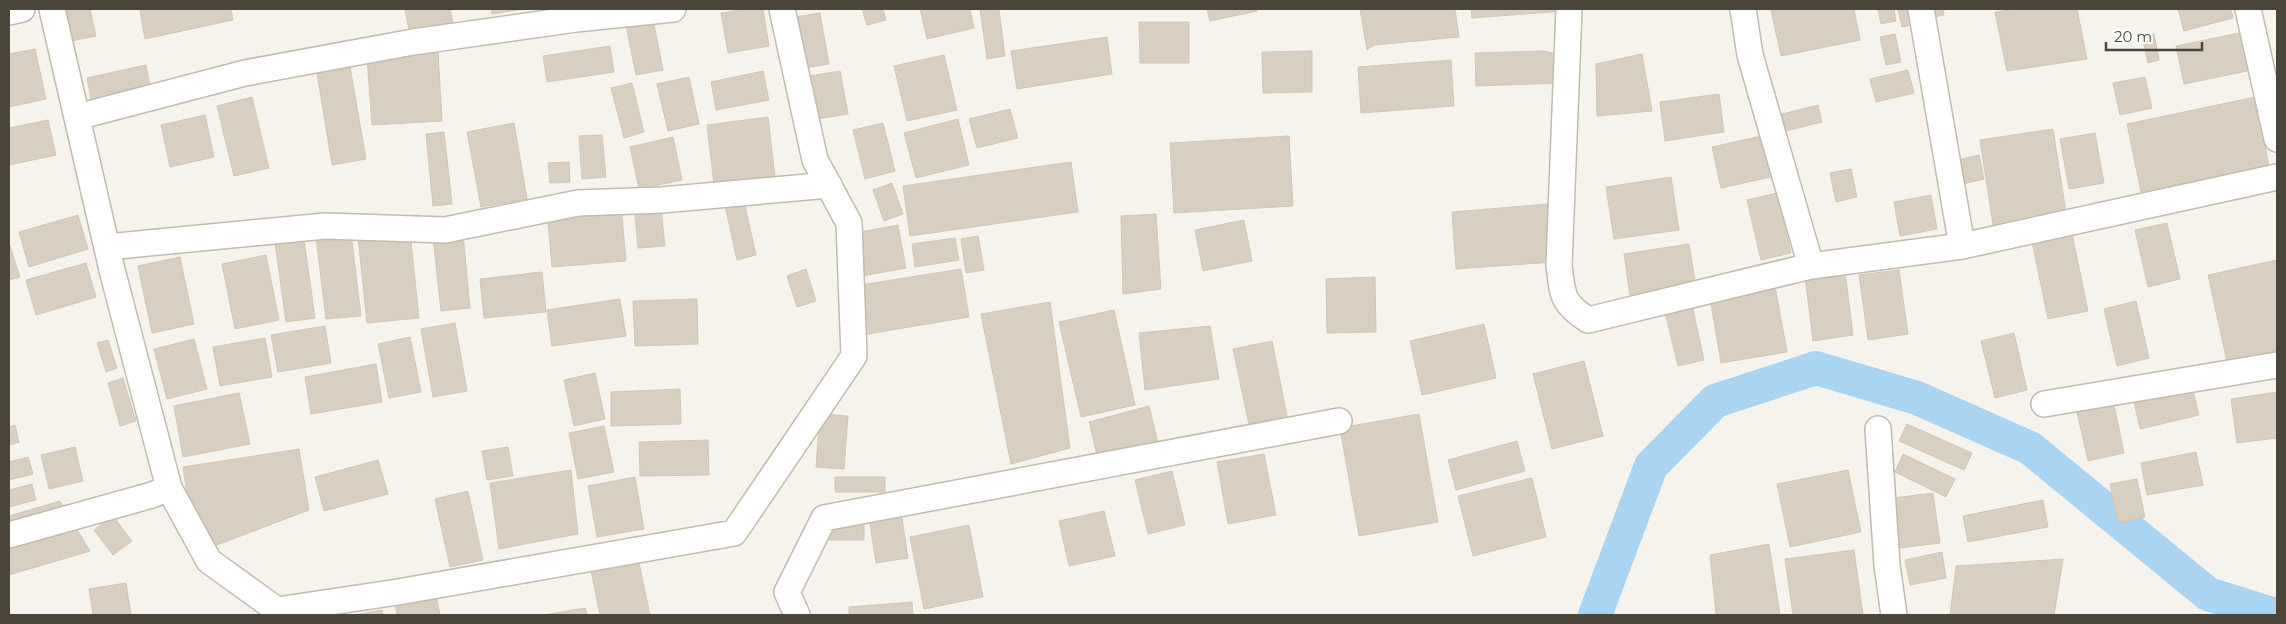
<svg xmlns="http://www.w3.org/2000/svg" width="2286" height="624" font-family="Montserrat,sans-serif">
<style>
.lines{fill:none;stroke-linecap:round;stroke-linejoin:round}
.canal{stroke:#a9d4f2;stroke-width:34}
.building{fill:#d8cfc1;stroke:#d3c7b4}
.street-casing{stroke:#c2bbae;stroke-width:28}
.street{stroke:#fff;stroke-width:25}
</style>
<rect width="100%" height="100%" fill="#f6f3ec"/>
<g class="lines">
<!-- canal -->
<path class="canal" d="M1595 615 1651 466 1715 401 1816 368 1917 398 2030 448 2208 594 2275 615"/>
</g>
<!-- building -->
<path class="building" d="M75 9H90L96 36 71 41 65 11Z
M149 9H231L233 20 145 39 140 11Z
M405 9H450L453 23 409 30Z
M491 9H523L492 14Z
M747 9H763L769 46 728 53 721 13Z
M862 9H883L886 20 867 25Z
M920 9H970L974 28 927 39Z
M980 9H999L1005 56 987 59Z
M1207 9H1257V11L1210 21Z
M1360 9H1455L1459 37 1374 45 1367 50Z
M1471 9H1565V11L1472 18Z
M1777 9H1854L1860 40 1781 56 1771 10Z
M1878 9H1894L1896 21 1881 24Z
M1898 9H1917L1920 23 1902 27Z
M1924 9H1943L1944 15 1926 18Z
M2016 9H2077L2087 59 2007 71 1995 12Z
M2178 9H2231L2233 18 2184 31Z
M820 13 829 64 798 69 789 18Z
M652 14 663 70 636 75 625 20Z
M1139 22H1189V63H1140Z
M2249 31 2257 69 2184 84 2176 46Z
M1895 34 1901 62 1886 65 1880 37Z
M2154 34 2159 60 2148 63 2142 36Z
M1107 37 1112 74 1017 89 1011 51Z
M610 46 614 72 547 82 543 56Z
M35 49 46 99 9 107V54Z
M1312 51V92L1263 93 1262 52Z
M1543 51 1561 55 1562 83 1476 86 1475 53Z
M438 53 442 121 372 125 367 58Z
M1642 54 1652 111 1597 116 1596 64Z
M944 55 957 110 907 121 894 66Z
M1451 60 1454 106 1361 113 1358 67Z
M146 65 151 91 92 103 87 78Z
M350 67 366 159 332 165 317 73Z
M1908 70 1914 93 1876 102 1870 79Z
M763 71 769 100 716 110 711 82Z
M840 71 848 114 811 120 804 77Z
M689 77 699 124 668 131 657 84Z
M2145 77 2152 108 2120 115 2113 83Z
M632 83 644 132 624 138 611 88Z
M1719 94 1724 132 1665 141 1660 102Z
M252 97 269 168 234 176 217 106Z
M2255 97 2269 166 2141 192 2127 124Z
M1818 105 1822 122 1786 131 1782 114Z
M1010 109 1018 138 977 148 969 119Z
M205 115 214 157 170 167 161 125Z
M768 117 775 177 714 184 707 125Z
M958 119 969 165 916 178 904 133Z
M48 120 56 155 9 165V128Z
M514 123 527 199 481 207 467 132Z
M883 123 895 171 865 179 853 130Z
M2053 129 2067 219 1994 231 1980 140Z
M444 132 452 204 433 206 426 134Z
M2095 133 2104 183 2069 189 2060 139Z
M602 135 606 177 582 179 579 136Z
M1289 136 1293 206 1174 213 1170 143Z
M1762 136 1771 177 1721 188 1712 147Z
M673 137 682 180 639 189 630 147Z
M1979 155 1984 179 1958 185 1953 161Z
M569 162 570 182 550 183 548 163Z
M1071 162 1078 212 910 236 903 186Z
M1851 169 1857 197 1836 202 1830 173Z
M1671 177 1679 230 1614 239 1606 187Z
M892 183 903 214 884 221 873 190Z
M659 190 665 246 638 248 633 193Z
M1777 193 1791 253 1761 260 1747 200Z
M1931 195 1937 229 1900 236 1894 202Z
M743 197 756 255 737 260 724 201Z
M1549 204 1553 262 1456 269 1452 212Z
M621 205 626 261 552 267 547 211Z
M1156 214 1161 289 1123 294 1121 216Z
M78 215 88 249 29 267 19 232Z
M1244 220 1252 261 1203 271 1195 230Z
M2167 223 2180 279 2148 287 2135 230Z
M898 225 906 268 846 279 838 236Z
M2071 229 2088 311 2048 319 2031 237Z
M410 232 419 318 367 323 358 237Z
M351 233 361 316 326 319 316 237Z
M463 234 470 308 441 311 433 237Z
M978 236 984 270 966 273 961 239Z
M955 238 959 260 915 267 912 244Z
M304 239 315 318 286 322 275 243Z
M9 243 20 277 9 280Z
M1689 244 1697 293 1631 303 1624 254Z
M266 255 279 320 235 329 222 264Z
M180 257 194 324 152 333 138 266Z
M2277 260V351L2227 362 2208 275Z
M86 263 96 297 36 315 26 280Z
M806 269 816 301 797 307 787 276Z
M961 269 969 317 856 336 848 287Z
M1899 270 1908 334 1868 340 1859 275Z
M1845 271 1853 335 1813 341 1805 276Z
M542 272 546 312 484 318 480 279Z
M1375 277 1376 332 1327 333 1326 279Z
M1775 286 1787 352 1721 363 1710 298Z
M620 299 626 336 552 346 547 310Z
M697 299 698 344 635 346 633 301Z
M2136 301 2149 358 2117 366 2104 309Z
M1050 302 1070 448 1011 464 981 314Z
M1692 305 1704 360 1678 366 1665 312Z
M1114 310 1135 405 1081 417 1059 322Z
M455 323 467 391 433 397 421 329Z
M1484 324 1496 378 1422 395 1410 341Z
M325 326 331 363 278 372 271 335Z
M1210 326 1219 379 1145 390 1139 333Z
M2014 333 2027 390 1995 398 1981 341Z
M410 337 421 392 389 398 378 344Z
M265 338 272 377 220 386 213 347Z
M194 339 207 389 167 399 154 349Z
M108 340 117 368 106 372 97 343Z
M1272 341 1289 426 1251 434 1233 349Z
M1584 361 1603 436 1552 449 1533 374Z
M376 364 382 402 311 414 305 377Z
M595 373 605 419 574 426 564 380Z
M123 378 136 421 120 426 108 383Z
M2191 383 2199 415 2140 429 2133 397Z
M680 389 681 424 611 426V392Z
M2277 392V438L2237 443 2231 399Z
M239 393 250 444 183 457 174 406Z
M2112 395 2124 453 2088 461 2075 403Z
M1149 406 1160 451 1100 467 1089 422Z
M820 414 848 416 844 469 816 467Z
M1419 414 1438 522 1359 536 1340 428Z
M1907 424 1972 453 1964 470 1899 441Z
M15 425 19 442 9 445V427Z
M604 426 614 472 578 479 569 433Z
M708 440 709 475 640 476 639 442Z
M1517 441 1525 471 1456 490 1448 460Z
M75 447 83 481 49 489 41 455Z
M508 447 513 476 487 480 482 451Z
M299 449 309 510 196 553 183 467Z
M2196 452 2203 485 2147 495 2141 463Z
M1264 454 1276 515 1228 524 1217 462Z
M1903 454 1955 479 1946 497 1895 472Z
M28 457 33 474 9 480V462Z
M378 460 388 494 324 511 315 477Z
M571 470 578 534 499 549 490 483Z
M1848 470 1861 532 1790 547 1777 484Z
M1172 471 1185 525 1148 534 1135 480Z
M635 477 644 529 597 537 588 486Z
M835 477H885V492H835Z
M1532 478 1546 537 1473 556 1458 496Z
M2137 479 2145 517 2118 523 2110 484Z
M32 484 36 500 9 507V490Z
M468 491 483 560 450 567 435 499Z
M1933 493 1940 543 1900 548 1894 498Z
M2043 500 2048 527 1968 542 1963 516Z
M60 501 90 551 9 575V516Z
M1104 511 1115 556 1069 566 1059 521Z
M811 512H864V540H811Z
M901 512 908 558 876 563 869 517Z
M113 516 132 541 113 555 94 530Z
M969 525 983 597 924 609 910 537Z
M635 544 650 615H600L588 556Z
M1769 544 1780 615H1716L1710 555Z
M1854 550 1863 615H1793L1785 559Z
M1942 552 1946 578 1910 585 1905 560Z
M2063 559 2054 615H1950L1956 566Z
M126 583 131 615H93L89 589Z
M436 595 440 615H397L395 603Z
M912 602 913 615H849V607Z
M585 608 587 615H544Z
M382 610 383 615H354Z"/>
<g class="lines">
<!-- street casing -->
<g class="street-casing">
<path id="street" d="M52 9 112 270 169 488 209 561 277 610 398 592 734 533 854 356 849 223 815 160 782 9
M1569 9 1559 265C1563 296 1561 302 1588 320L1811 266 1962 246 2277 177
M1743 9 1750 55 1811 266
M1921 9 1962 246
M2248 9 2277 139
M9 12 22 9
M77 117 245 73 413 42 576 19 673 9
M107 247 325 226 445 230 578 203 662 200 829 185
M2044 404 2277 365
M1878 429 1887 565 1894 615
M9 535 152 495 169 488
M797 615 787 592 824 518 1339 421"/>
</g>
<!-- street -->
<use href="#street" class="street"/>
</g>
<!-- border -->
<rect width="2286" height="624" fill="none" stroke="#4b4439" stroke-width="20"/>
<!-- scale -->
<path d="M2106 42v8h96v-8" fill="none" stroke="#4b4439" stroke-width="2.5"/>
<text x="2114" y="42" font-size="15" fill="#4b4439" stroke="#ffffff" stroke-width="4" paint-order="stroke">20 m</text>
</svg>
